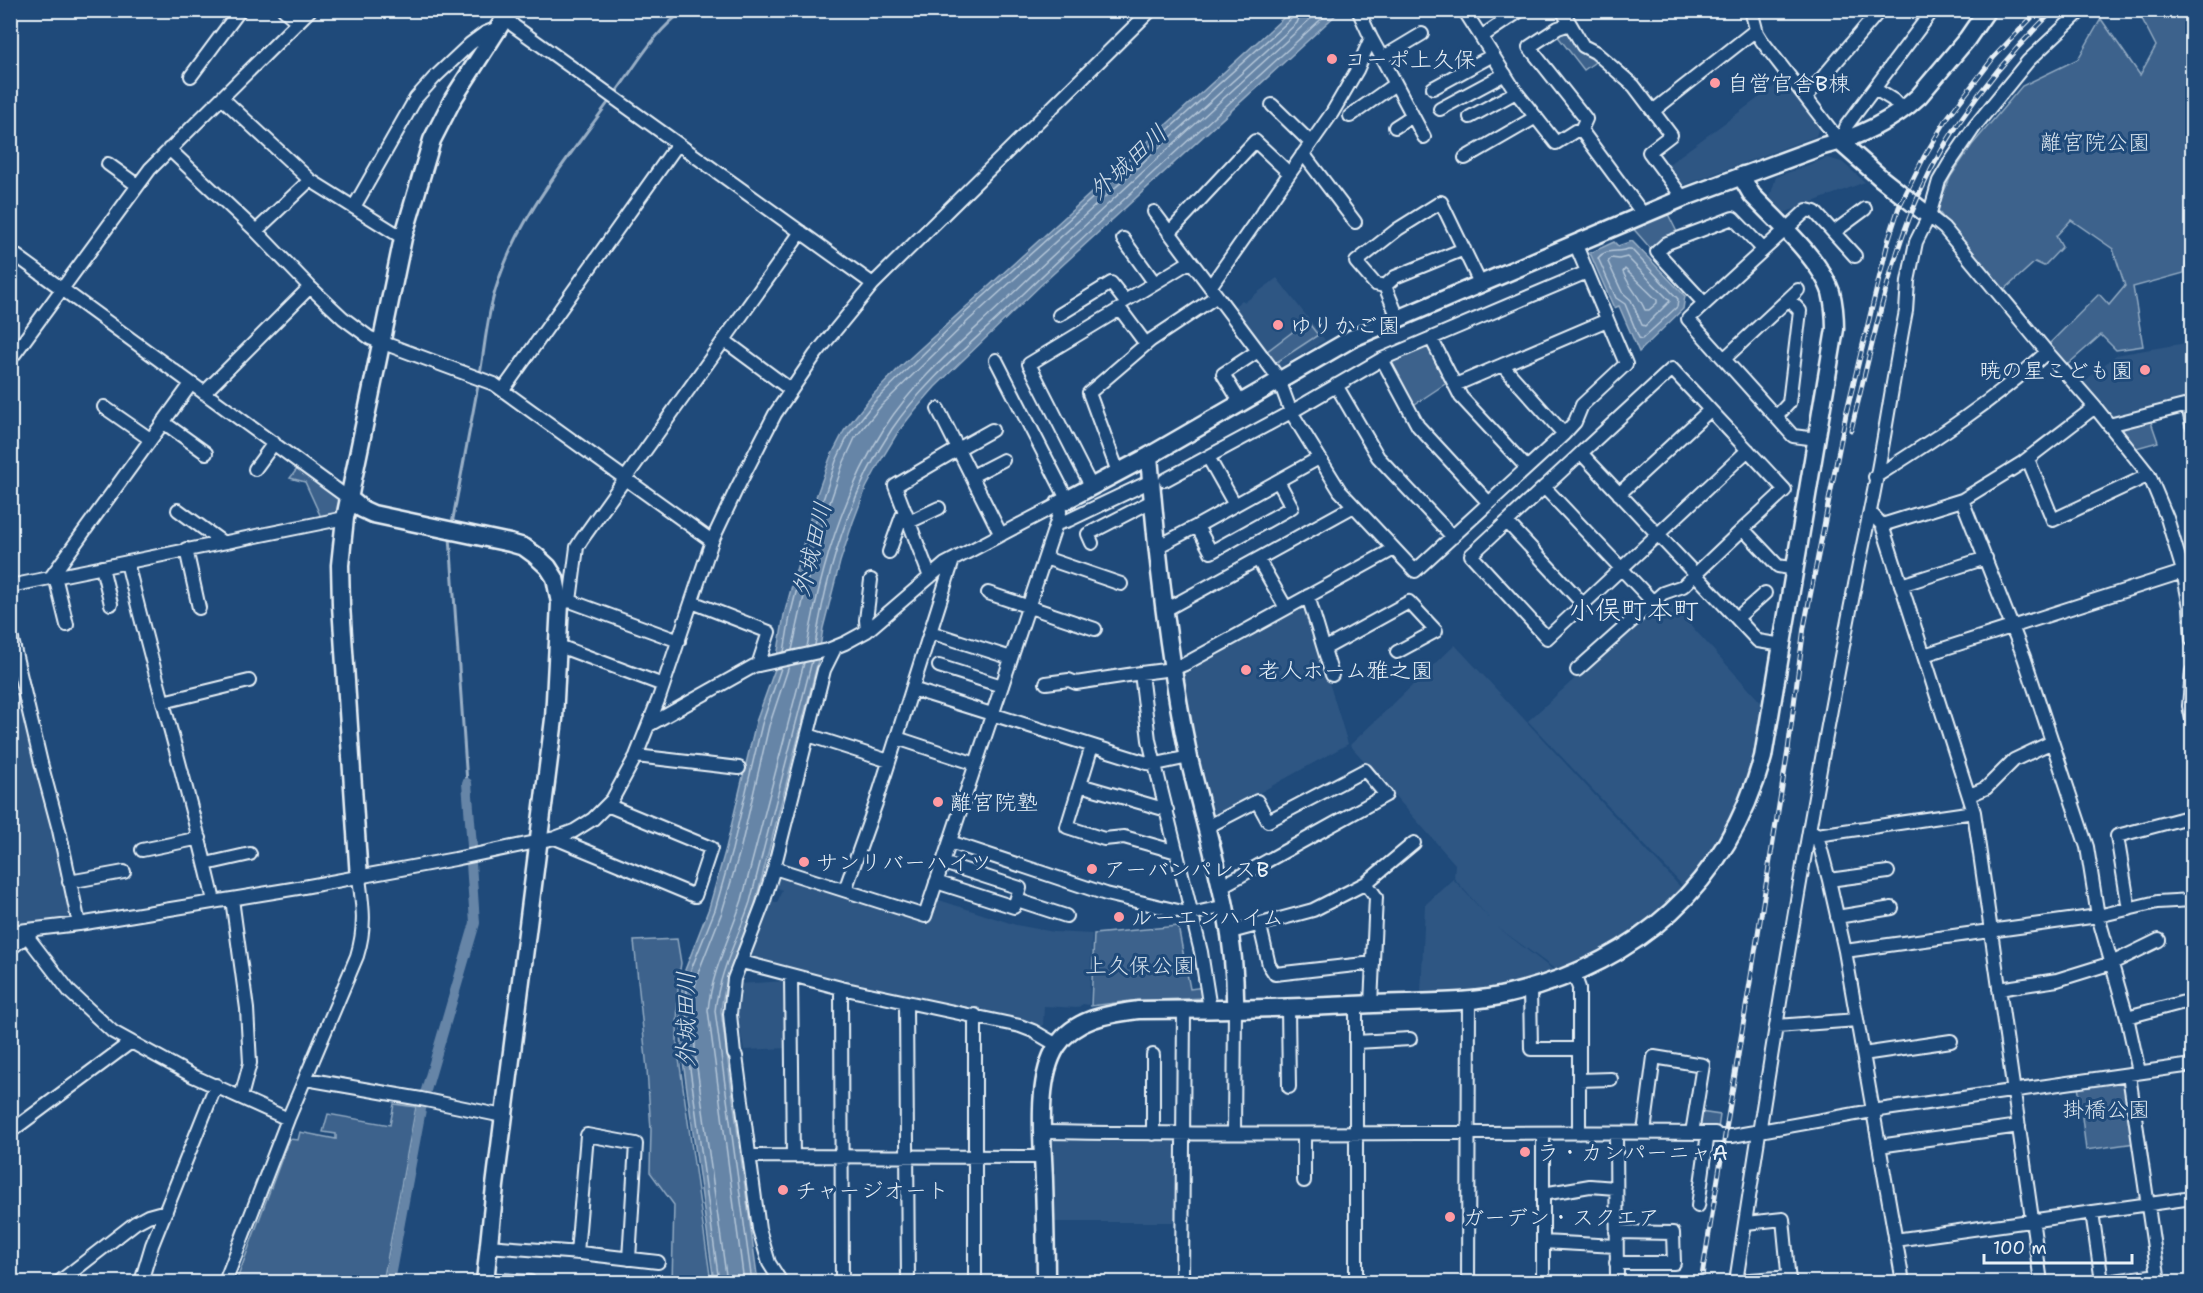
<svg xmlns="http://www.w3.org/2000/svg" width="2203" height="1293" font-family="'Shantell Sans','Klee One',sans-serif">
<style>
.built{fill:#2e5683}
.green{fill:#3c628c;stroke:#92aac2;stroke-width:1.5}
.water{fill:#6685a7;stroke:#9ab0c7;stroke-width:1.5}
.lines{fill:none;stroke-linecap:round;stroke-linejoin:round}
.shore{stroke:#b4c6d8;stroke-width:1.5}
.stream{stroke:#9ab0c7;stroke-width:3}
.canal{stroke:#6685a7;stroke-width:10}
.street-casing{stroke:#e8f1f8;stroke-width:16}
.secondary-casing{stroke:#e8f1f8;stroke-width:21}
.street{stroke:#1f4a7a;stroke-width:12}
.secondary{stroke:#1f4a7a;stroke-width:16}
.rail-casing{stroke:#e8f1f8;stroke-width:5}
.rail{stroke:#1f4a7a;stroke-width:3;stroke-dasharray:9;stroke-linecap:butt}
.poi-dot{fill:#ff9aa2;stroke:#1f4a7a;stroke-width:2}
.labels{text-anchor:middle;stroke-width:6;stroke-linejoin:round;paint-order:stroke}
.poi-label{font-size:22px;fill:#e8f1f8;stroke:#1f4a7a;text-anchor:start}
.park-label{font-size:22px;fill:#d7e3ed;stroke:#1f4a7a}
.water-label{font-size:24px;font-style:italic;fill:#d4e1ec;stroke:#1f4a7a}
.quarter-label{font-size:26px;fill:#e8f1f8;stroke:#1f4a7a}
</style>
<rect width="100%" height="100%" fill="#1f4a7a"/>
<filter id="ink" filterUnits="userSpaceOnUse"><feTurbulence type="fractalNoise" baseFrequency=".0167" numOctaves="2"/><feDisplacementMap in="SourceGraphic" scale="12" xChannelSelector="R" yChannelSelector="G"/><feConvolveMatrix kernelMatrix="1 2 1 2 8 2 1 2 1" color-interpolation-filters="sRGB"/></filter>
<g filter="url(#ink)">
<!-- built -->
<path class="built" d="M1783 80 1820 125 1816 136 1682 186 1666 166Z
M1827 158 1842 162 1865 182 1784 213 1770 197 1776 177Z
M1277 278 1325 340 1279 368 1275 367 1231 309 1242 300 1245 302Z
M2192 342V399L2110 420 2081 384 2116 355Z
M1665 597 1766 708 1760 744 1730 827 1686 889 1528 721Z
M1305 604 1348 744 1217 816 1209 813 1196 753 1182 677 1187 669Z
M1455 645 1685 892 1638 933 1559 972 1496 926 1557 973 1495 988 1466 992 1421 993 1425 905 1453 879 1489 918 1454 878 1455 864 1350 745Z
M10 647 74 915 71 918 11 927Z
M781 873 927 922 936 899 1016 925 1054 932 1092 934 1089 1005 1083 1004 1077 1008 1044 1006 1043 1026 894 995 752 960 749 956 771 900 777 903 782 890 776 887Z
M785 981 789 1048 744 1050 738 1018 737 984Z
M1179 1135 1178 1222H1053L1051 1138Z"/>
<!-- green -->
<path class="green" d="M2138 11H2192V226L2184 273 2133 287 2143 346 2116 350 2101 335 2067 365 2049 344 2099 294 2109 305 2125 286 2113 249 2071 220 2056 236 2062 247 2044 266 2035 262 2003 291 1985 271 1938 211 1941 198 1951 176 1972 145 2022 86 2078 59 2101 19 2140 75 2156 46Z
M1560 31 1569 32 1598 60 1584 70 1556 34Z
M1667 212 1677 232 1665 237 1651 249 1631 226Z
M1307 321 1318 335 1274 364 1266 352Z
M1426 344 1432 349 1448 382 1412 406 1390 364 1392 360Z
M2150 419 2158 442 2133 449 2121 434C2125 422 2139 422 2150 419Z
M298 468 340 499 341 507 336 513 321 517 305 482 290 478Z
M1178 926 1190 989 1204 987 1205 998 1131 1001 1091 1006 1094 934Z
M677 939 681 963 678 982 677 1045 711 1282H672L674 1205 650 1172 651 1130 647 1069 634 941Z
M2126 1079 2135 1143 2086 1150 2078 1085Z
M394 1104 416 1107 383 1282H236L289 1139 298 1140 300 1132 336 1139V1134L323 1132 328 1114 390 1125Z
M1700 1112 1720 1115 1718 1129H1704L1698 1121Z"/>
<!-- water -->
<path class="water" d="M1291 11H1340L1043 283 935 387 915 410 898 432 881 460 866 488 853 522 840 562 823 628 818 661 755 904C744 940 725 973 721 1011L758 1282H714L682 1054 680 1002 685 970 709 908 726 848 756 722 775 669 784 615 816 497 830 458 844 431 871 397 900 367Z
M1632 241 1685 296 1683 309 1639 352 1619 306 1614 308 1590 253 1614 242 1618 246Z"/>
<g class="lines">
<!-- shore -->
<path class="shore" d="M1628 249H1631L1678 299 1677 307 1642 339 1639 338 1625 304 1616 298 1598 258C1606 248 1617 253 1628 249Z
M1627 257 1670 301 1645 326 1642 325 1631 300 1622 292 1608 262 1611 258 1619 259Z
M1625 269 1657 300V303L1649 310H1645C1638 294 1629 287 1623 272Z
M815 645C827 570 850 493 892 429 925 380 978 338 1021 296 1122 199 1227 106 1331 10
M807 647C820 570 843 493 885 427 916 378 969 336 1010 296 1111 199 1216 106 1320 10
M792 650 815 547 843 464 855 438 881 406 969 320 1297 23 1302 10
M784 652 790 616 808 545 836 461 849 434 875 401 964 314 1292 18 1294 10
M719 1282 688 1054 687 990 690 972 715 910 732 850 762 724 781 668
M727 1282 695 1053 694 991 698 973 722 912 740 851 769 726 789 666
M744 1282 708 1010C712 971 730 937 742 900L804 663
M752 1282 715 1011C719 972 738 938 750 902L812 661"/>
<!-- stream -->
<path class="stream" d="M614 95C635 67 655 30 685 10
M480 374C485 346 487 315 496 288 518 217 567 160 610 100
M452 524 479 380
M450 537 467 783"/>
<!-- canal -->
<path class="canal" d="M467 783 472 846
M389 1282 422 1104 475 923 471 863"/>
<!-- street casing -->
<g class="street-casing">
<path id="street" d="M284 10 298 22
M498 10 514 26 873 284
M1464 10 1516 92 1556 143 1575 131 1581 130 1643 214
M1562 10 1583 46 1595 52 1634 86 1671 135 1649 152 1683 198
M1751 10 1757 33 1762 41 1840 142
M1570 24 1558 28 1529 47 1586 119 1581 130
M1481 37 1521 10
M1371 38 1382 58 1422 34
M1382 58 1424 137
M191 76 240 10
M1433 88 1493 55
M1875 89 1893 100 1902 110
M1806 97 1880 10
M222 98 310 180 403 238
M1272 105 1310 142
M1440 109 1505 74
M1653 111 1752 33H1757
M1350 116 1395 84
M1470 117 1516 92
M1395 127 1412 116
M1840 142 1847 125 1933 10
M169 149 256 231 310 287 343 318 370 338 494 384 712 541
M1302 155 1308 160 1355 222
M1465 158 1536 117
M108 164 137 185
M354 207 416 98 434 78 470 44 485 33 498 28
M1154 212 1274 372 1279 380 1291 412 1340 491 1415 571 1564 434 1575 422 1582 405 1626 364 1575 243
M1929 216 1944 228 2047 352 2095 407 2149 475 2167 518 2183 571 2190 607 2192 640
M256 231 310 180
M1834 232 1865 209
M1169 233 1255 141 1289 173
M1123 239 1154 282
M10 251 351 500
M1385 286 1395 277 1464 249
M1210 287 1332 113 1357 70 1371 38 1359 12 1361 10
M1704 303 1657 252 1667 243 1733 218 1763 249
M1059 315 1111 283 1125 301 1191 261
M1398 318 1385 286 1375 284 1356 262 1398 229 1441 202 1480 283
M1431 338 1461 397 1527 468
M725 341 791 390
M1382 359 1418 426 1489 503
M1724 359 1798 290
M10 360 150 169 310 10
M996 360 1067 499
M1336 385 1378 457 1453 537
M1455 385 1502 365
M503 390 677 145
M204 393 310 287
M1237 397 1223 374 1258 351
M2188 405 2192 425
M104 407 150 439
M938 409 1001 535
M1776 417 1789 403 1800 311 1789 299
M163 422 206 453
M2109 425 2192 404
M1564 434 1502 365 1607 320
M1817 439 1793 436 1688 319 1807 210 1815 212 1855 256
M958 449 992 430
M1581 453 1471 555 1547 638 1748 450
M1208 457 1235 505
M2028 459 2053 520 2149 475
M255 469 274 443
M1118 472 1089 393 1151 340 1217 296
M972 476 1003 460
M1875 477C1935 439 1995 400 2047 352
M1165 480 1291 412 1382 359 1587 272
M1278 481 1292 507 1211 552 1197 526 1319 458
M1091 486 1029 364 1120 309 1146 344
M1544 487 1653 602
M1619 494 1710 410
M1962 500 2024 657 2087 847 2098 916 2127 1017 2139 1072
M178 510 222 542
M1870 512 1882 525 1974 812 2041 1282
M909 522 939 508
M1507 522 1583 604
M1056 524 1069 520 1151 481
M1882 525 1962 500 2022 463 2095 407
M1743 529 1785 490 1672 369 1581 453 1758 641 1783 645
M1092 543 1088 534 1152 501
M1157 547 1197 526
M186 549 199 608
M889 552 902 516 906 513
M1045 558 1121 584
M1258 559 1286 608
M127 562C154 675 188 787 214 901
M102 567 111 604
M55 576 67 625
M51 577 191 384
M930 577 895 486 958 449
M1901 585 1986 558
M10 586 345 518
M988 593 1095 629
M1308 596 1324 649 1409 602 1436 631 1397 652
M570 601 577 547 582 539 801 232
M565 602 570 601 679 641
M692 602 769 632 758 665
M1165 610 1354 506
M1737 618 1765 593
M10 631 41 763 59 830 79 924
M867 631 866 620 871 580
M930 632 1011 658
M559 646 663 685
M1324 649 1332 675
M1924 655 2192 569
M939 666 1002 686
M1577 670 1653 602 1663 593 1683 586 1743 529 1778 566 1796 569
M2192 671 2189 706 2192 719
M1046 683 1069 680 1076 683 1141 673
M912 689 1147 763 1156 764 1189 757
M163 702 249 681
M649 725 754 666 828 650 845 643 867 631 945 564 1059 504 1060 512 925 916 774 868
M808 735 889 761
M897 738 976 764
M1092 746 1067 827 1104 839 1124 837 1177 852
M636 756 739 768
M1080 785 1167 810
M1970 795 1986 788 2014 760 2052 742
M1207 827 1257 801 1268 821 1365 770 1386 795 1222 886
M1810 830 1817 835 1829 880 1845 951 1903 1282
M1817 835 1974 812
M555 838 695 896 711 848 607 805
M950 842 1106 894 1191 914 1226 906
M142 850 200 838
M206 864 250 854
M1829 880 1888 872
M69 882 124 872
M936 882 1014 907 1020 888 943 863
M1366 883 1376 897 1371 1004
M845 890 876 803 953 560
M232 899 247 1009 250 1063 241 1097
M1017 900 1066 916
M2129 909 2117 836 2192 816
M1837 917 1892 908
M1260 926 1269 965 1275 974 1373 963
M10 932 79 924 298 888 455 859 555 838 574 831 593 819 612 800 636 756 659 698 712 541 736 490 775 414 815 355 873 284 1151 10
M1231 932 1313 910 1366 883 1414 843
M27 936 70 992 113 1032 193 1076 288 1119
M10 949 33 931
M1845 951 2098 916 2157 902 2192 900
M742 962 841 988 1020 1026 1033 1031 1057 1045
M1574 974 1579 988V1133
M791 976 793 1156
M1530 987 1531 1049H1579
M841 988 842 1282
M1999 989 2057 980 2112 963 2159 940
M906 1002 908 1282
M1288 1007 1289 1087
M1210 1009 1201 952 1149 740 1141 673 1173 669 1185 664 1394 549
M975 1015V1282
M2127 1017 2192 1000
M1777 1026 1857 1020
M1356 1042 1410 1039
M1863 1054 1951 1041
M1153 1055V1134
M2129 1075 2159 1282
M306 1079 421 1099 503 1116
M1579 1080 1611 1079
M10 1132 131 1042
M1043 1132C1265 1136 1486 1131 1708 1133H1715V1136H1732L1872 1111 2192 1065
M1644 1132 1654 1057 1703 1065 1692 1133
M1234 1133 1235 1008
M1616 1133 1617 1282
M1304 1134V1181
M1543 1134V1242
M1879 1146 2019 1126
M750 1156 1043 1157
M1543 1194 1590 1186 1615 1188
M1698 1206 1708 1133
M2092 1212 2102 1282
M1746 1223 1783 1219 1789 1282
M1895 1240 2192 1198
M488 1246 580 1253 658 1262
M577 1253 587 1135 636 1144 629 1259
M1616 1263H1674L1673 1233 1616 1232
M485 1279 530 1282
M1736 1281 1789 1277
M59 1282 135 1223 148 1216 166 1211
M141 1282 152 1245 216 1085
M225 1282 288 1119 357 956C366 927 363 907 359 878
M781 1282 769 1263 759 1229 736 1056 734 1054 730 1014 734 979 763 904 774 868 824 670 835 648
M1182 1282 1184 1010
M1356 1282V1005
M1468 1282 1469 999
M1543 1282V1242L1616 1246
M1736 1282C1775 1025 1817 766 1870 511 1884 445 1893 377 1906 311L1908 281 1916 242 1929 216 1939 181 1949 164 1975 126 2028 61 2082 10
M2106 1282 2158 1275"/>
</g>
<!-- secondary casing -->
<g class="secondary-casing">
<path id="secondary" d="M1840 142 1882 179 1929 216
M1149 456C1157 557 1168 659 1189 758 1208 841 1237 922 1235 1008
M351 500 362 509 373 514 510 543 524 547 535 555 548 567 555 578 560 603 554 719 495 1186 485 1282
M1059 504 1149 456 1353 338 1683 198 1823 146C1857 138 1894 120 1919 96L1967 39 1987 10
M359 878 341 605 340 565 345 518 403 238 432 140 453 99 510 10
M1046 1282C1046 1249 1045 1215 1044 1181 1043 1142 1035 1080 1057 1046 1075 1018 1109 1014 1138 1010 1217 1010 1296 1008 1374 1004 1416 1002 1469 1004 1509 994 1638 963 1727 885 1763 757L1835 329C1835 316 1834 304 1831 292 1820 259 1776 220 1752 195L1745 183 1743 175"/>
</g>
<!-- street -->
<use href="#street" class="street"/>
<!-- secondary -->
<use href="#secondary" class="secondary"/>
<!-- rail casing -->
<g class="rail-casing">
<path id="rail" d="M1851 430C1869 360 1883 287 1909 219 1939 139 1993 69 2054 10
M1701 1282 1788 750 1804 627 1846 414 1889 238 1899 207 1924 157 1948 117 1994 57 2039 10"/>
</g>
<!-- rail -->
<use href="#rail" class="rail"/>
</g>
</g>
<!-- markers -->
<g class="poi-dot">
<circle cx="1332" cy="59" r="6"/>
<circle cx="1715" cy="83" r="6"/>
<circle cx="1278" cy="325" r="6"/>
<circle cx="2145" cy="370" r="6"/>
<circle cx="1246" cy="670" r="6"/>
<circle cx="938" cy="802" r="6"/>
<circle cx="804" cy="862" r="6"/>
<circle cx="1092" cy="869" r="6"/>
<circle cx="1119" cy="917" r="6"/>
<circle cx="1525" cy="1152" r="6"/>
<circle cx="783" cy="1190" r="6"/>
<circle cx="1450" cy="1217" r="6"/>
</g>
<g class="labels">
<!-- poi labels -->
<g class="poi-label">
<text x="1344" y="67">コーポ上久保</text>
<text x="1727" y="91">自営官舎B棟</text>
<text x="1290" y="333">ゆりかご園</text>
<text x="2133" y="378" text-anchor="end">暁の星こども園</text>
<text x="1258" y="678">老人ホーム雅之園</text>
<text x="950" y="810">離宮院塾</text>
<text x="816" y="870">サンリバーハイツ</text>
<text x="1104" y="877">アーバンパレスB</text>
<text x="1131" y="925">ルーエンハイム</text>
<text x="1537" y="1160">ラ・カンパーニャA</text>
<text x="795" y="1198">チャージオート</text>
<text x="1462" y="1225">ガーデン・スクエア</text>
</g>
<!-- park labels -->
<g class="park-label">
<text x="2095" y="150">離宮院公園</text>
<text x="1140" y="973">上久保公園</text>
<text x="2106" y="1117">掛橋公園</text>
</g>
<!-- water labels -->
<g class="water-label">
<text transform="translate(1128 162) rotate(-43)" y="8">外城田川</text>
<text transform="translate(812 549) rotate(-76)" y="8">外城田川</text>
<text transform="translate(686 1019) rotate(-90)" y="8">外城田川</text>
</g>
<!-- quarter labels -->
<g class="quarter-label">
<text x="1634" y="619">小俣町本町</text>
</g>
</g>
<!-- margin -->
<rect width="2203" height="1293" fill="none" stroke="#1f4a7a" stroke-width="36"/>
<rect x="18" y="18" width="2167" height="1257" fill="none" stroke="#e8f1f8" stroke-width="2" filter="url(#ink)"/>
<!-- scale -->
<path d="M1984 1254v9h148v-9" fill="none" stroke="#e8f1f8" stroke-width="3"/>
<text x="1993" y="1254" font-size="18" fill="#e8f1f8" stroke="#1f4a7a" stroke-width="4.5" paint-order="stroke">100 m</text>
</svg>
